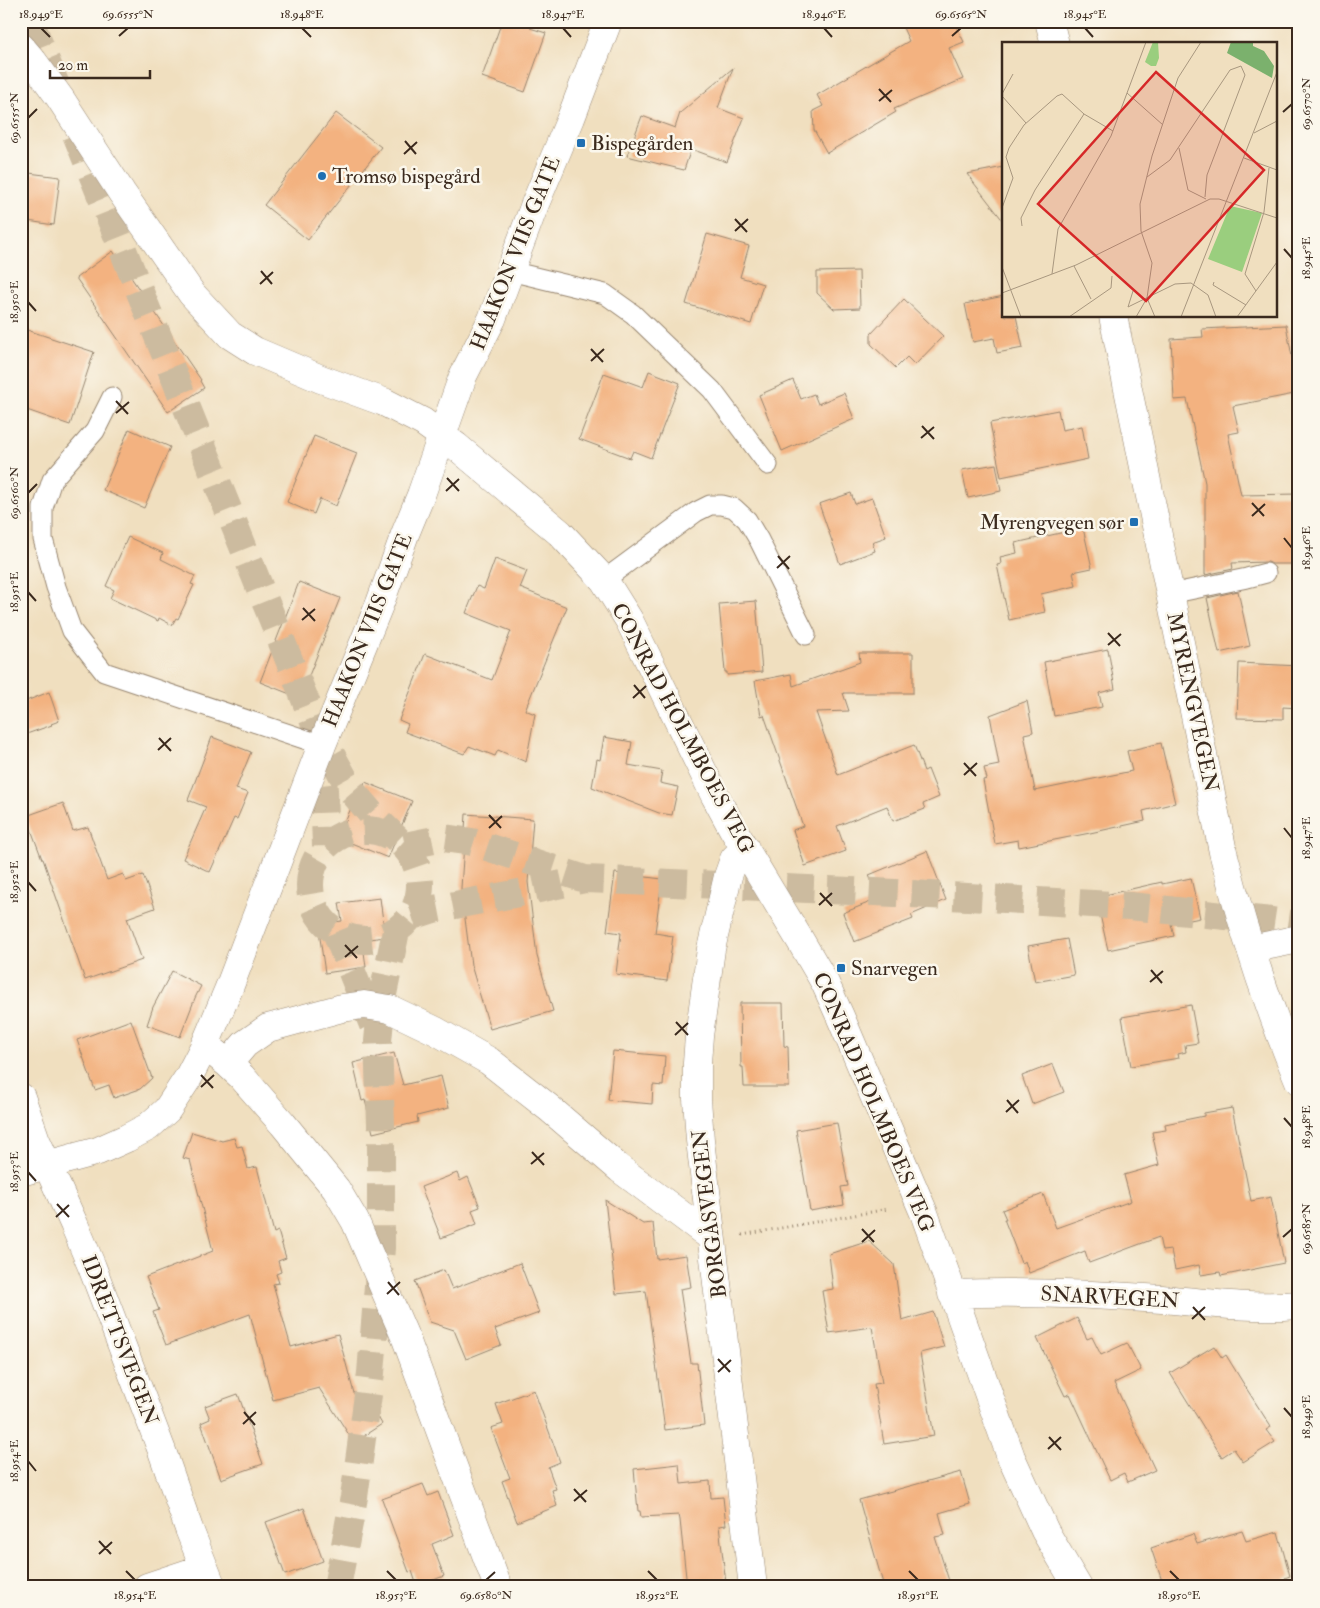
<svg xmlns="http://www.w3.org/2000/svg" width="1320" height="1608" font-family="'IM FELL Double Pica',serif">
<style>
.building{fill:#f3b280}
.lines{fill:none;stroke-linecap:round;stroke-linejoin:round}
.primary-tunnel{stroke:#ccbb9f;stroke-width:28;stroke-dasharray:28 14;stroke-linecap:butt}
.service-casing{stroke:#96846e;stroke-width:21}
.minor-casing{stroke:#96846e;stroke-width:29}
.path{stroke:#96846e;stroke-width:3;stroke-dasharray:1 4;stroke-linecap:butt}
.service{stroke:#fff;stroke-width:19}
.minor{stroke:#fff;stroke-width:28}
.ticks{fill:none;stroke:#3b2a1e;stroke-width:2}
.poi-dot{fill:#1f6fb2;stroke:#fbf7ec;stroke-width:2}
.labels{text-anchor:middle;stroke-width:5;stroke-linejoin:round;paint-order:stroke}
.poi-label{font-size:21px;fill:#3b2a1e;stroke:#fbf7ec;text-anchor:start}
.street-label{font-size:21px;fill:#3b2a1e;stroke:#fbf7ec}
.inset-road{fill:none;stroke:#a8977f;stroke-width:1}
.view{fill:#d62828;fill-opacity:0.15;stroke:#d62828;stroke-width:2.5}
.inset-edge{fill:none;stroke:#3b2a1e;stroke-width:2.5}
.neatline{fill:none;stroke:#3b2a1e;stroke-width:2}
.ticks-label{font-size:12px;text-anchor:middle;fill:#3b2a1e}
</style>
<rect width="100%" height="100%" fill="#fbf7ec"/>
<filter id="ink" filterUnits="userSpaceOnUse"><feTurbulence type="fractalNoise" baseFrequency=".02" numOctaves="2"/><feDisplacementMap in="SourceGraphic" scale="10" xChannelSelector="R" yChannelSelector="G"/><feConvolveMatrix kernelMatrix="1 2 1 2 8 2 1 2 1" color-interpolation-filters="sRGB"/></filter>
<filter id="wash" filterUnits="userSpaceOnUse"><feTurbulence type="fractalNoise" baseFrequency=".0096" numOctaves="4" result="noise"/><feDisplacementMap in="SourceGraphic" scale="20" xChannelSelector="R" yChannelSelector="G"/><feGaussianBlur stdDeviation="1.12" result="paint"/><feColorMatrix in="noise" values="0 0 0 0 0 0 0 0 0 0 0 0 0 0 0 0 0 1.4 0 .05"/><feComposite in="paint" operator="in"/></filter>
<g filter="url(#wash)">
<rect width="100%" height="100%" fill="#f0dfbf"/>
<g id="blocks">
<!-- building -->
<path class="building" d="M502 21H532L530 28 546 33 525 92 482 77Z
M900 21H954L964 42 949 48 963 79 894 109 896 112 827 153 814 130 813 111 823 106 817 95 909 41Z
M733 68 718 108 744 118 727 162 691 149 684 170 627 156 642 116 675 128 680 113Z
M336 113 381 147 308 240 264 205Z
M1004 167V222L967 174Z
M21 172 60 177 54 225 21 220Z
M707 234 749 246 740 277 763 284 751 324 686 304Z
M113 251 201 380 200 381 204 388 168 412 76 278Z
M859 271 860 308 834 309 817 293V272Z
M1004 296V316H1016L1023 348 997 353 994 338 973 342 965 304Z
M904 299 943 336 915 365 907 357 896 368 871 344V334Z
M1286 325 1299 393 1233 406 1239 432 1228 434 1241 495 1299 494V564H1272L1268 562 1232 563 1233 569 1205 575V483L1187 399 1174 400 1171 339 1203 337 1202 329Z
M21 328 94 352 70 425 21 408Z
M649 371 680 383 651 458 633 451 630 458 579 439 604 373 643 387Z
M793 380 801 399 814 394 818 404 844 393 854 419 782 451 759 395Z
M1058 410 1062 430 1082 426 1088 459 1001 477 990 423Z
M129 429 170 447 144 508 103 490Z
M314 436 357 453 336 506 320 499 314 514 287 502Z
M996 464 1001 491 968 498 962 470Z
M851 493 855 504 872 498 886 537 872 542 875 551 840 564 819 504Z
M1083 528 1092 568 1073 572 1076 586 1041 594 1045 612 1009 620 997 565 1001 564 1000 557 1017 553 1015 543Z
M128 537 163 553 161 559 195 576 191 584 194 585 178 619 176 618 172 625 159 618 158 621 110 598 114 590 106 586Z
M495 559 527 571 520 588 567 607 525 710 535 714 526 762 498 750 495 756 469 746 464 754 405 732 408 724 399 720 425 654 492 680 511 631 466 613 477 586 484 589Z
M299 582 340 598 300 698 260 682Z
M1238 591 1250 646 1219 653 1207 598Z
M756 601 762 672 727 675V672H725L719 604Z
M1108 649 1115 689 1099 693 1102 707 1054 716 1044 662Z
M859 653H913V693H843L849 711 816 712 838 775 914 745 924 771 928 769 939 797 923 804 925 809 893 821 887 806 837 826 846 851 805 866 793 830 803 826 764 715 761 716 755 681 791 674 793 686 860 662Z
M1239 663 1299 666V708L1283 707V719L1237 718Z
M49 692 59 721 51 724 52 725 21 736V703Z
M1027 701 1033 732 1024 734 1035 791 1132 771 1127 751 1161 743 1175 803 1143 811 1145 821 1090 833 1019 847 1018 840 995 844 983 780 987 779 984 768 999 765 990 715Z
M212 737 251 752 236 789 248 793 237 819 234 818 210 872 183 859 206 807 188 800Z
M604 737 632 742 628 765 662 771 660 783 678 787 672 815 659 813 592 787 597 759 600 760Z
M365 782 412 801 388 858 339 838 358 790 361 791Z
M63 803 73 831 88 827 107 880 123 874 126 881 143 875 155 908 127 918 142 960 85 980 43 859H42L26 816Z
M466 814 533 819 528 882 537 956 553 1011 490 1029 471 965 461 888Z
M927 851 946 900 911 915 913 919 854 942 843 913 878 899 869 875Z
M615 873 662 879 655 933 673 936 667 981 616 974 621 933 607 931Z
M1191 878 1200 918 1171 924 1174 936 1108 950 1096 897 1162 882V884Z
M380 898 385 937 369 939 371 951 364 952 366 967 325 973 318 924 342 921 339 903Z
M1067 939 1074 975 1035 982 1028 946Z
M172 971 201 986 195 998 180 1037 147 1025 153 1007Z
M740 1003H783L784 1046 788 1047 789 1087H744L743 1067H741Z
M1191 1005 1198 1043 1185 1045 1186 1052 1178 1054 1179 1058 1131 1066 1122 1017Z
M131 1020 152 1078 140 1089 114 1098 109 1085 95 1090 77 1040Z
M613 1051 665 1056 663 1086 653 1085 652 1104 608 1100Z
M394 1053 403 1085 441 1076 449 1108 417 1116 418 1122 373 1133 365 1100 362 1101 353 1063Z
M1053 1064 1064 1092 1032 1104 1022 1076Z
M1232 1108 1251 1201 1271 1197 1284 1263 1221 1276 1220 1272 1201 1275 1199 1265 1175 1270 1171 1250 1162 1251 1159 1237 1089 1263 1085 1251 1029 1273 1025 1261 1021 1263 1004 1219H1006L1002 1210 1043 1194 1056 1228 1131 1201 1124 1175 1159 1165 1152 1132 1166 1130 1165 1124 1204 1116V1113Z
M837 1123 848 1186 841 1187 844 1205 810 1211 796 1130Z
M192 1132 222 1141 234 1138 237 1147 242 1146 248 1169 257 1167 274 1233 278 1231 286 1258 278 1261 281 1272 276 1274 279 1283 273 1284 291 1347 338 1334 358 1408 369 1402 382 1424 365 1435 372 1460 367 1463 319 1388 273 1400 250 1314 166 1345 153 1312 159 1310 146 1277 213 1251 190 1160 183 1158Z
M457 1173 460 1181 468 1177 480 1207 472 1210 477 1224 441 1238 421 1187Z
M605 1200 643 1224 653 1223 657 1259 686 1255 691 1287 680 1289 691 1363H697L704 1425 665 1430 646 1291 616 1294Z
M869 1241 894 1264 902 1321 933 1312 944 1347 920 1353 934 1436 884 1444 874 1384 882 1383 872 1327 829 1333 822 1291 833 1289 829 1254Z
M520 1263 539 1313 495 1329 501 1345 466 1359 454 1330 430 1322 415 1281 444 1270 452 1289Z
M1077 1318 1087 1339 1092 1337 1101 1355 1127 1343 1141 1370 1114 1383 1155 1470 1128 1482 1124 1473 1110 1480 1070 1394 1065 1396 1037 1338Z
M1214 1346 1222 1358 1226 1355 1248 1391 1271 1427 1266 1430 1275 1442 1243 1462 1234 1449 1222 1457 1170 1373Z
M534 1390 560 1462 548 1467 556 1489 552 1490 557 1506 517 1522 502 1481 510 1478 491 1428 503 1424 496 1404Z
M238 1394 263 1464 221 1479 201 1423 210 1419 205 1406Z
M679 1464 681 1484 710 1481 711 1498 723 1497 726 1525 719 1526 726 1583 721 1584 722 1587H687L680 1520 679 1515 641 1517 640 1511H638L634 1469Z
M961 1472 970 1504 939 1513 945 1535 935 1537 951 1587H884L859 1500Z
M423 1484 428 1496 438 1492 454 1535 432 1544 444 1576 417 1586 412 1571 409 1572 382 1499Z
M304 1508 323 1561 285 1575 266 1522Z
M1242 1531 1246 1541 1278 1532 1290 1576 1285 1578 1288 1587H1164L1151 1548 1193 1534 1197 1544Z"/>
</g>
</g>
<g filter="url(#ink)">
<use href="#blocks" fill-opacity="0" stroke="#96846e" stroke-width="1"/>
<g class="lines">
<!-- primary-tunnel -->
<path class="primary-tunnel" d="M30 21 56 85
M76 134 317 729 350 789 374 817 398 840
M319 743 324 790 326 846
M310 885a55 55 0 1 1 110 0a55 55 0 1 1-110 0Z
M405 846 444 838 472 842 585 879
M412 916 434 909 530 891 585 879 895 893 1130 906 1272 921 1299 925
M336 932 373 1025
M337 1587 354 1497 371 1373 381 1248V1124L378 1041 382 999 396 931"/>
<!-- service casing -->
<g class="service-casing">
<path id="service" d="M510 271 605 294 633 314 712 390 768 465
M112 397 95 431 52 480 43 508V539L56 587 72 631 104 672 322 745
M604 580 696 512 710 505H722L734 508 747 520 759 540 806 635
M1170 594 1247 578 1266 573"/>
</g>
<!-- minor casing -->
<g class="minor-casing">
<path id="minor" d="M1049 21 1055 44
M21 47 33 61 60 98 122 193 192 294 230 335 255 351 321 379 384 402 423 422 456 446 560 533 604 580 629 620 714 794 733 829 800 940 825 983 840 1016 924 1213 1011 1457 1045 1531 1078 1587
M1113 316 1223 852C1243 931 1268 1007 1299 1081
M745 848 734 859 728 876 711 949 699 1036 697 1063V1099L700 1140 753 1587
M1251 949 1299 939
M205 1045 228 1064 245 1044 268 1028 342 1008 364 1005 390 1009 436 1031 489 1061 549 1108 620 1169 711 1237
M228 1064 242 1077 283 1124 336 1189 355 1221 406 1339 498 1587
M21 1097 36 1140 74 1224 92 1267 162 1451 189 1529 212 1587
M21 1172 98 1151 127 1138 148 1127 167 1110 188 1078 205 1045 229 988 322 745 380 603 405 534 421 495 463 376 492 319 535 204 571 118 608 21
M952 1294C1022 1291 1092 1294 1162 1299 1207 1303 1253 1309 1299 1305
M147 1587 204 1568"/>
</g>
<!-- path -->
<path class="path" d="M742 1235 888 1209"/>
<!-- service -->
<use href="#service" class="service"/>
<!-- minor -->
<use href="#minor" class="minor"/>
</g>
</g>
<!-- ticks -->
<path class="ticks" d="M41 28 50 37M302 28 311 37M563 28 571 37M824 28 832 37M1085 28 1093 37M119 36 128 28M952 36 961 28M879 89 891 102M879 101 892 90M1283 112 1292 104M28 118 37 109M405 141 416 154M404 154 417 142M735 219 747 232M735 231 748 219M1284 249 1292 258M261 271 272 284M260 284 273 272M28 302 36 311M591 349 603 362M591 361 604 349M116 401 128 414M116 413 129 402M922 426 934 439M921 438 934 427M447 478 459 491M446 491 459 479M28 493 37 484M1252 503 1264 516M1252 516 1265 504M1284 538 1292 548M778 556 789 569M777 568 790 556M28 592 36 601M303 608 315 621M302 620 315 609M1108 633 1120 646M1108 645 1121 634M634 685 645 698M633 698 646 686M159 738 171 751M158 750 171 738M964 763 976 776M964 775 977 763M489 815 501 828M489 828 502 816M1284 828 1292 838M28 882 36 891M820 893 832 906M819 905 832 893M345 945 357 958M345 957 358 946M1151 970 1162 983M1150 982 1163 971M676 1022 688 1035M675 1035 688 1023M201 1075 213 1088M201 1087 214 1075M1007 1100 1018 1113M1006 1112 1019 1100M1284 1118 1292 1127M532 1152 544 1165M531 1164 544 1153M28 1172 36 1181M57 1204 69 1217M56 1217 69 1205M862 1229 874 1242M1283 1237 1292 1229M862 1242 875 1230M388 1282 399 1295M387 1294 400 1282M1193 1307 1205 1320M1192 1319 1205 1307M718 1359 730 1372M718 1372 731 1360M1284 1408 1292 1417M244 1412 255 1425M243 1424 256 1412M1049 1437 1061 1450M1048 1449 1061 1437M28 1461 36 1471M574 1489 586 1502M574 1501 587 1490M99 1541 111 1554M99 1554 112 1542M126 1571 135 1580M387 1571 396 1580M648 1571 657 1580M909 1571 918 1580M1170 1571 1179 1580M486 1580 495 1572"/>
<!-- markers -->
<g class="poi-dot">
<rect x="576" y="138" width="10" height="10" rx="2.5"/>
<circle cx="322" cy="176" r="5"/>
<rect x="1129" y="517" width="10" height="10" rx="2.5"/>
<rect x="836" y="963" width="10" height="10" rx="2.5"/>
</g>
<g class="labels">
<!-- poi labels -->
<g class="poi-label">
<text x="591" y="150">Bispegården</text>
<text x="332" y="183">Tromsø bispegård</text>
<text x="1124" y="529" text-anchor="end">Myrengvegen sør</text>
<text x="851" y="975">Snarvegen</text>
</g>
<!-- street labels -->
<g class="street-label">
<text transform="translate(515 253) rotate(-68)" y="7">HAAKON VIIS GATE</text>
<text transform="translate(367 630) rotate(-68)" y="7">HAAKON VIIS GATE</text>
<text transform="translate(1193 702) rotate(78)" y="7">MYRENGVEGEN</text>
<text transform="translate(683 728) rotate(62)" y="7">CONRAD HOLMBOES VEG</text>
<text transform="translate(874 1102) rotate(67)" y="7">CONRAD HOLMBOES VEG</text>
<text transform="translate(709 1214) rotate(-97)" y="7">BORGÅSVEGEN</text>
<text transform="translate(1110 1297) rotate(3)" y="7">SNARVEGEN</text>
<text transform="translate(120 1340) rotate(69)" y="7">IDRETTSVEGEN</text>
</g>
</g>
<!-- overview -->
<g transform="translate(1002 42)">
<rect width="275" height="275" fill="#f0dfbf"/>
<path d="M151 0H156L157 16 154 24H149L143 20ZM228 164 260 171 240 230 206 217Z" fill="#9ace7e"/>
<path d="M229 0H251V4L262 9 272 24 270 36 225 11Z" fill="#7bb16d"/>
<path class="inset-road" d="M125 51 161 83M0 52 11 32M0 54 24 81M252 91 275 79M177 106 186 148 204 157M242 116 275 128M145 135 168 118 228 28 239 24 243 33 205 133 203 155M0 166 11 136 4 115 7 106 22 83 55 54 60 52 82 72 111 89M20 184 19 176 33 148 82 72M72 224 89 257M0 225 19 275M50 232 56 187 109 94 144 0M212 240 211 243 244 263M254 249 243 232 262 170 267 126M0 251 74 223 208 157H217L275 176M145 256 153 275M126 265 173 242 189 241 206 253 214 275M126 265 131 249M67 275 109 246 110 234M134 275 145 256 150 221 139 189 138 162 150 114 176 36 199 0M179 275 275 30M235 275 275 220"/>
<path class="view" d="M154 30 262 128 144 259 36 162Z"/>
<rect width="275" height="275" class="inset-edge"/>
</g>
<!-- margin -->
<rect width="1320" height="1608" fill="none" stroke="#fbf7ec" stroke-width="55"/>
<!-- scale -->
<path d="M50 70v8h100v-8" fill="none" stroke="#3b2a1e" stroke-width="2.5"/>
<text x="58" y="70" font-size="15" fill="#3b2a1e" stroke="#fbf7ec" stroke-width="4" paint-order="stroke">20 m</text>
<rect x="28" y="28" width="1264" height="1552" class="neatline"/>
<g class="ticks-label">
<text x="41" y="18">18.949°E</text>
<text x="128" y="18">69.6555°N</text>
<text x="302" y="18">18.948°E</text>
<text x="563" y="18">18.947°E</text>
<text x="824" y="18">18.946°E</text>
<text x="961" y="18">69.6565°N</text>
<text x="1085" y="18">18.945°E</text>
<text transform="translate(1306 104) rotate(-90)" y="4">69.6570°N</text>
<text transform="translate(14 118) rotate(-90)" y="4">69.6555°N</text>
<text transform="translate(1306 258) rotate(-90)" y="4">18.945°E</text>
<text transform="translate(14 302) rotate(-90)" y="4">18.950°E</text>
<text transform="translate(14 493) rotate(-90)" y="4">69.6560°N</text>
<text transform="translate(1306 548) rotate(-90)" y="4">18.946°E</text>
<text transform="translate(14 592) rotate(-90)" y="4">18.951°E</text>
<text transform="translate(1306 838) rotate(-90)" y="4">18.947°E</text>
<text transform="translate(14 882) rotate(-90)" y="4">18.952°E</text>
<text transform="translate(1306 1127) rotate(-90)" y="4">18.948°E</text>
<text transform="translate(14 1172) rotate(-90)" y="4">18.953°E</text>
<text transform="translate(1306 1229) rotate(-90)" y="4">69.6585°N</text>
<text transform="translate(1306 1417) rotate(-90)" y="4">18.949°E</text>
<text transform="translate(14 1461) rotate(-90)" y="4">18.954°E</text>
<text x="135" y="1599">18.954°E</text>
<text x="396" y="1599">18.953°E</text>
<text x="486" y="1599">69.6580°N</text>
<text x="657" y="1599">18.952°E</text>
<text x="918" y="1599">18.951°E</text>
<text x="1179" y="1599">18.950°E</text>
</g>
</svg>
